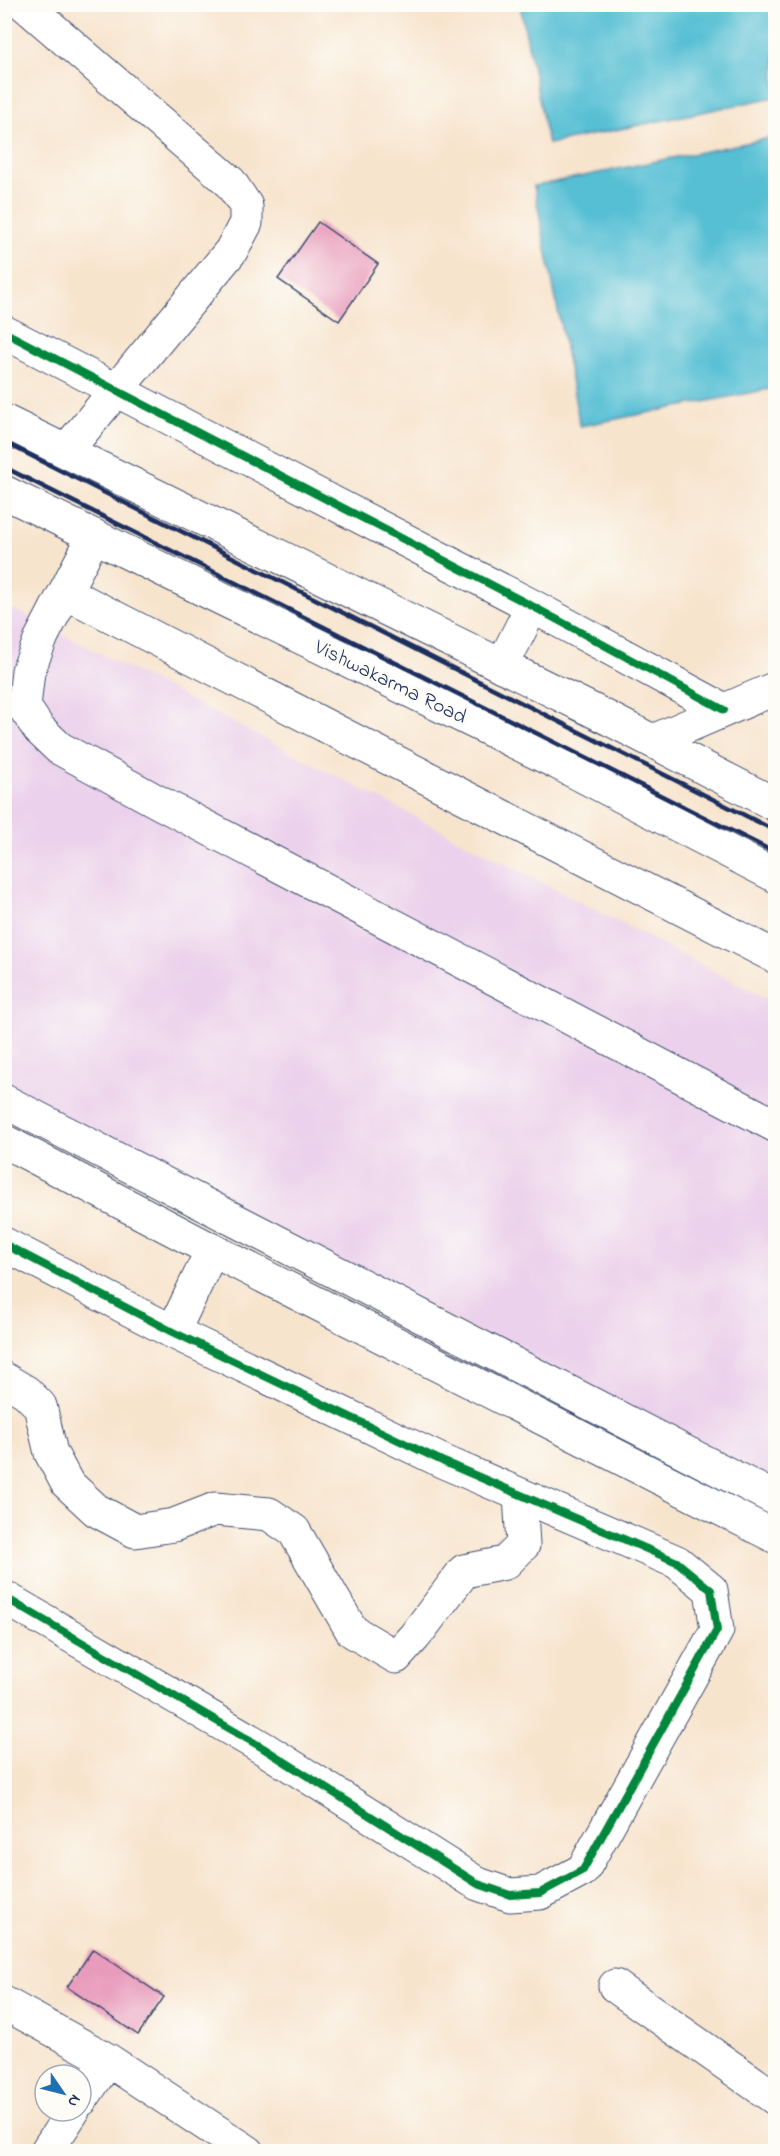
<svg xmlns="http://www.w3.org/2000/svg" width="780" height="2156" font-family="'Indie Flower',sans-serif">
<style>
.built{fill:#ebd1eb}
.water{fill:#57bfd4;stroke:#397799;stroke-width:1.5}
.building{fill:#e89bbb}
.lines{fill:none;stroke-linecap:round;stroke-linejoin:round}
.minor-casing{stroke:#3c4a6f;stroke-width:35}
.major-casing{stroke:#3c4a6f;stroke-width:35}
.minor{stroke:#fff;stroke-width:33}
.major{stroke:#fff;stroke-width:33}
.rail{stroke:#1b2f5e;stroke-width:4.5}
.cycleway-casing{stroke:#fdfcf7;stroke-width:11}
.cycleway{stroke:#00873e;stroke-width:8}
.labels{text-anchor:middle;stroke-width:6;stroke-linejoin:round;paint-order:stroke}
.street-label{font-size:21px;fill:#1b2f5e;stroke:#fdfcf7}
</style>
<rect width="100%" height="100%" fill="#fdfcf7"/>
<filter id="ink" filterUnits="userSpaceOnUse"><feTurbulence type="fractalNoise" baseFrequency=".0167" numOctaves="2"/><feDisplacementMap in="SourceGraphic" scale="12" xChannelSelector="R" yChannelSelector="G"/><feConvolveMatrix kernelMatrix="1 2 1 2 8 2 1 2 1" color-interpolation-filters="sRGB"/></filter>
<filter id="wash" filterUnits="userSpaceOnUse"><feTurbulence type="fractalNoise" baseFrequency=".008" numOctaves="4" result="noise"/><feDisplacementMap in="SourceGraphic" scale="24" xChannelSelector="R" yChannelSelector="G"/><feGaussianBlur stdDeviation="1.35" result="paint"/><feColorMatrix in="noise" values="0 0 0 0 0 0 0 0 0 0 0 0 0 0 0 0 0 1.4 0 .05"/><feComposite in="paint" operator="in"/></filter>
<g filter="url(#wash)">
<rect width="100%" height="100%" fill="#f7e4cd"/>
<!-- built -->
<path class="built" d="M4 604 775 1003V1485L5 1088Z"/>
<!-- water -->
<path class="water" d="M520 5H775V97L548 144Z
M775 137V388L580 426 534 186Z"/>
<g id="blocks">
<!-- building -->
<path class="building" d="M318 222 378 264 339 321 278 279Z
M93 1949 164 1997 138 2035 67 1987Z"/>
</g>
</g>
<g filter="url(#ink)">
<use href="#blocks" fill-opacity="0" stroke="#3c4a6f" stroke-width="1.5"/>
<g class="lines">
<!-- minor casing -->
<g class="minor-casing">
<path id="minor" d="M24 4 230 182 246 206V223L231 251 66 451
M4 332 532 606 724 710
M94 536 42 636 28 671 24 707 39 729 59 748 160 803 776 1126
M65 592 776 957
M502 666 532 606
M653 741 776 688
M4 1101 776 1499
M4 1141 212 1250 776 1537
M4 1244 173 1332 444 1462 677 1562 711 1590 717 1630 583 1870 540 1893 510 1895 478 1884 263 1748 4 1597
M173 1332 212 1250
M4 1379 26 1392 40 1406 51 1453 67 1483 96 1510 135 1531 174 1525 215 1509 269 1514 294 1531 352 1631 396 1657 415 1636 464 1571 505 1563 523 1545 520 1495
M615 1986 776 2099
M4 2003 108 2060 248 2152
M81 2100 108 2060
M46 2152 73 2111"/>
</g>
<!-- major casing -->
<g class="major-casing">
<path id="major" d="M4 421 598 713 776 805
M4 492 558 763 776 876"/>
</g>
<!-- minor -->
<use href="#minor" class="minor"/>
<!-- major -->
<use href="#major" class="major"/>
<!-- rail -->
<path class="rail" d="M4 442 776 831
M4 467 776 853"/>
<!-- cycleway casing -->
<g class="cycleway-casing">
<path id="cycleway" d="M4 332 532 606 724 710
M4 1244 173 1332 444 1462 677 1562 711 1590 717 1630 583 1870 540 1893 510 1895 478 1884 263 1748 4 1597"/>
</g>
<!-- cycleway -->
<use href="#cycleway" class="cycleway"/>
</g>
</g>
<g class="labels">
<!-- street labels -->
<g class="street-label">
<text transform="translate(391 681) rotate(26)" y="7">Vishwakarma Road</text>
</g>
</g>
<!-- margin -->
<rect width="780" height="2156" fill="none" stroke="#fdfcf7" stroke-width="24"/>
<!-- north arrow -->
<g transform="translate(63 2093) rotate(125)"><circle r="28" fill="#fdfcf7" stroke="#a3aaba" stroke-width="1.5"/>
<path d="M0-4.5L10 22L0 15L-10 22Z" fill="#1f6fb2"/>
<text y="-9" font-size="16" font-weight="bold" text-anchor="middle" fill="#1b2f5e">N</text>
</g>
</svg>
